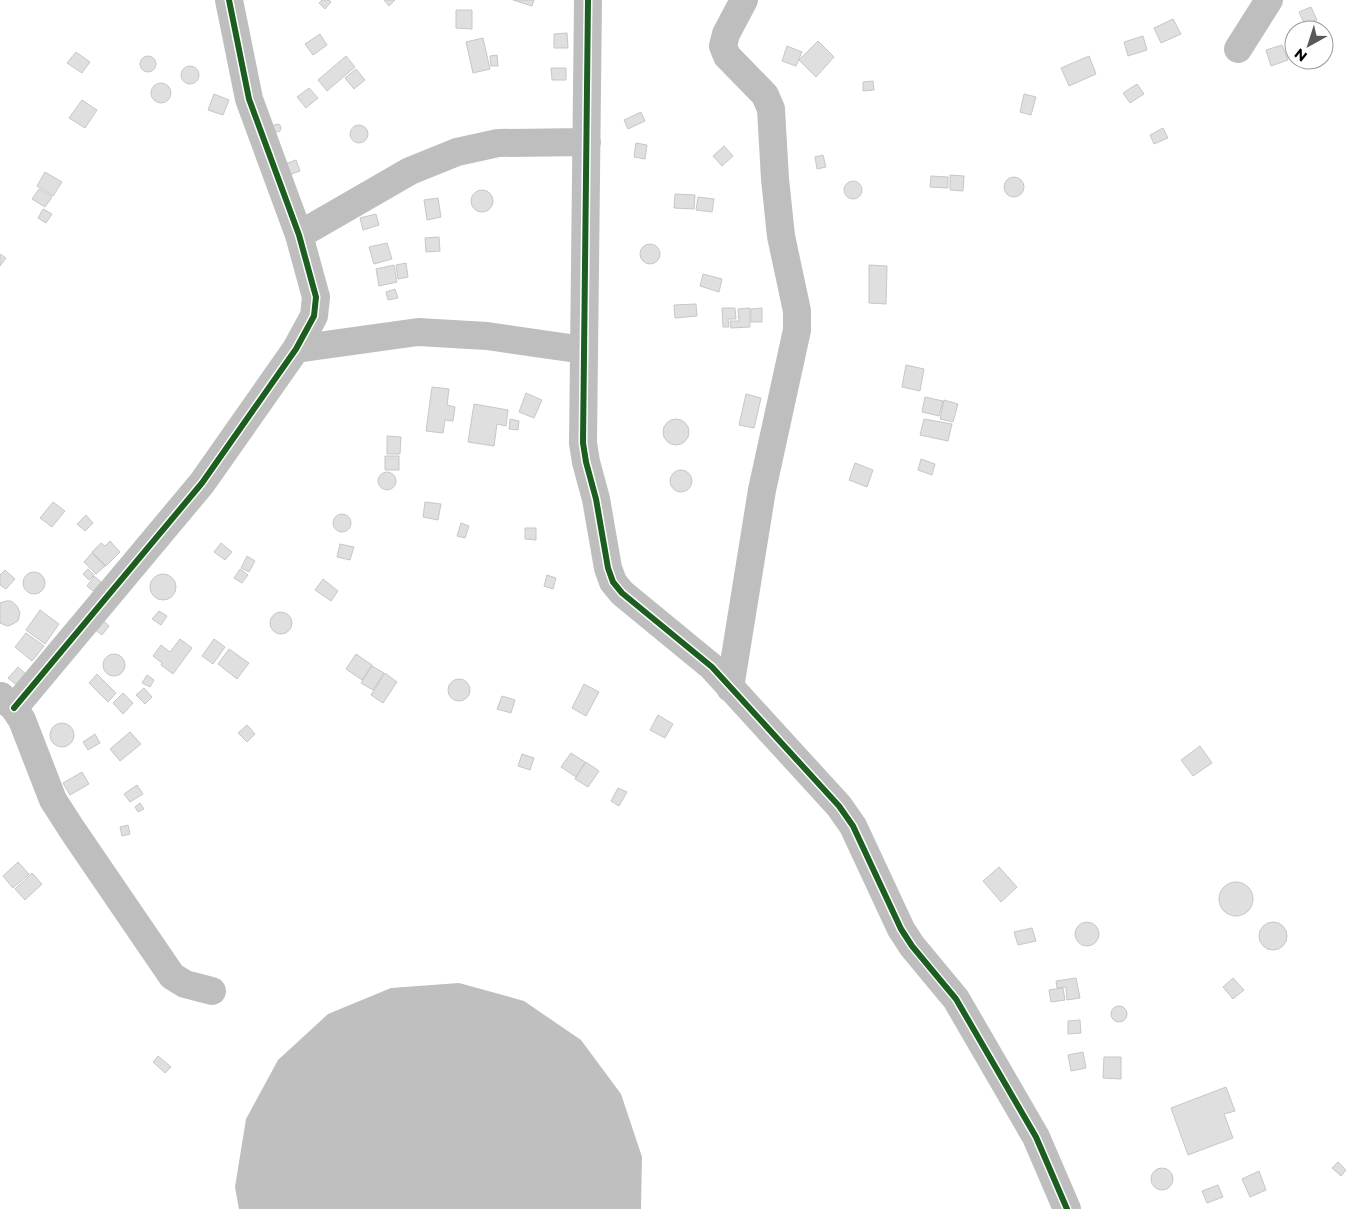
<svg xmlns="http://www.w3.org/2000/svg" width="1354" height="1209" font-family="Montserrat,sans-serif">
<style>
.water{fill:#bfbfbf}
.building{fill:#dfdfdf;stroke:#c7c7c7}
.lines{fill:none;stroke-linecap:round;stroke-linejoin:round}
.minor{stroke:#bebebe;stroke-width:28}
.cycleway-casing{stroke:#fff;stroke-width:9}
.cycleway{stroke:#1b5e20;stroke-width:6}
</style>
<rect width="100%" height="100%" fill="#fff"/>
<!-- water -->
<path class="water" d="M459 983 524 1001 581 1040 621 1094 642 1157 641 1209H239L235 1187 246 1119 278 1060 328 1014 391 988Z"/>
<!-- building -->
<path class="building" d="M322 0H329L331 2 325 9 319 3Z
M384 0H395L389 6Z
M513 0H534L532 6Z
M1311 7 1317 20 1305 25 1299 12Z
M456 10H472V29L456 28Z
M1173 19 1181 34 1161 43 1154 28Z
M567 33 568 48H554V34Z
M320 34 327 45 313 55 305 44Z
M1143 36 1147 50 1128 56 1124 42Z
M483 38 490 69 473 73 466 42Z
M818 41 834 57 816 77 799 60Z
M1282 45 1288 60 1271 66 1266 50Z
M787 46 802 52 796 66 782 61Z
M76 52 90 62 82 73 67 63Z
M497 55 498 66H491L490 56Z
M140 64a8 8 0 1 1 16 0a8 8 0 1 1-16 0Z
M346 56 355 67 327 91 318 80Z
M1089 56 1096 74 1069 86 1061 68Z
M181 75a9 9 0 1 1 18 0a9 9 0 1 1-18 0Z
M551 68H566V80H552Z
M356 69 365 80 354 89 345 78Z
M873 81 874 90 863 91V82Z
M151 93a10 10 0 1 1 20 0a10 10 0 1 1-20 0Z
M1137 84 1144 94 1130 103 1123 93Z
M309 88 318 98 306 108 297 97Z
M214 94 229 100 223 115 208 110Z
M1024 94 1036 97 1031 115 1020 112Z
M82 100 97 110 85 128 69 118Z
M641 112 645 121 628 129 624 120Z
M273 128a4 4 0 1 1 8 0a4 4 0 1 1-8 0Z
M350 134a9 9 0 1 1 18 0a9 9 0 1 1-18 0Z
M1163 128 1168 138 1154 144 1150 135Z
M636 143 647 145 645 159 634 157Z
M724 146 733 156 722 166 713 156Z
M823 155 826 167 817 169 815 157Z
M296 160 300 171 289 175 285 164Z
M45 172 62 182 53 196 37 186Z
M950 175 964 176 963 191 950 190Z
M931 176 948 177V188L930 187Z
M1004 187a10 10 0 1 1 20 0a10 10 0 1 1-20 0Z
M844 190a9 9 0 1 1 18 0a9 9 0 1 1-18 0Z
M39 189 52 197 45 207 32 199Z
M471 201a11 11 0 1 1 22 0a11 11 0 1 1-22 0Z
M675 194 695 195 694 209 674 208Z
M698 197 714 199 712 212 696 210Z
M438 198 441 217 427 220 424 200Z
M43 209 52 214 46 223 38 218Z
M376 214 379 225 363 230 360 218Z
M439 237 440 251 426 252 425 238Z
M387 243 392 259 374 264 369 247Z
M640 254a10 10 0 1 1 20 0a10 10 0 1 1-20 0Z
M0 254 6 258 0 266Z
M406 263 408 277 398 279 396 265Z
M394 265 397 282 379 286 376 269Z
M869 265 887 266 886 304 869 303Z
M703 274 722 279 719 292 700 286Z
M395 289 398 298 388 300 386 292Z
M696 304 697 316 675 318 674 305Z
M722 308H735L736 319H728L729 327H723Z
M750 308V327L731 328 730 321H739L738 309Z
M762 308V322H751V309Z
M906 365 924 369 920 391 902 387Z
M432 387 449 389 447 405 455 407 453 421 445 420 443 433 426 431Z
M526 393 542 400 534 418 519 412Z
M746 394 761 398 754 428 739 425Z
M925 397 943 401 939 416 922 412Z
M944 400 958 404 953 422 940 419Z
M474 404 508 410 506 426 497 424 494 446 468 442Z
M510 419 519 421 518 430 509 429Z
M924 419 952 424 948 441 920 435Z
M663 432a13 13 0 1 1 26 0a13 13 0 1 1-26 0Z
M387 436 401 437 400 454H387Z
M385 456H399V470H385Z
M921 459 935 464 932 475 918 470Z
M855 463 873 470 867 487 849 480Z
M670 481a11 11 0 1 1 22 0a11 11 0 1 1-22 0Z
M378 481a9 9 0 1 1 18 0a9 9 0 1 1-18 0Z
M53 502 65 511 52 527 40 518Z
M425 502 441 504 438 520 423 517Z
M333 523a9 9 0 1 1 18 0a9 9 0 1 1-18 0Z
M86 515 93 523 85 531 77 524Z
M461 523 469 526 465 538 457 536Z
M525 528H536V540L525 539Z
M110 541 120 552 106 566 92 552 101 543 105 546Z
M221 543 232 552 225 560 214 552Z
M340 544 354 547 350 560 337 557Z
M92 553 105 566 96 574 84 562Z
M247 556 255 561 249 572 241 568Z
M88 569 94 575 89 580 83 574Z
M240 569 248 575 242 583 234 578Z
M5 570 15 579 6 589 0 585V575Z
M23 583a11 11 0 1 1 22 0a11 11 0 1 1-22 0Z
M150 587a13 13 0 1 1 26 0a13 13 0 1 1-26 0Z
M547 575 556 578 553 589 544 586Z
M94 576 101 582 93 591 87 586Z
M323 579 338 591 331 601 315 590Z
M6 601H11L17 606 20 613 18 621 11 625 7 626 0 623V603Z
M40 610 59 624 45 644 26 630Z
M159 611 167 616 161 625 152 619Z
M270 623a11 11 0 1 1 22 0a11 11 0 1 1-22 0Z
M102 619 109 626 102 635 94 629Z
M26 633 44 646 32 661 15 647Z
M180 639 192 648 173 674 161 665 162 663 153 656 161 645 170 652Z
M214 639 225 647 213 664 202 656Z
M229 649 249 663 237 679 218 664Z
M356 654 372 665 362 680 346 669Z
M103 665a11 11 0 1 1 22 0a11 11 0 1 1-22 0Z
M372 666 384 673 373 690 361 683Z
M18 667 28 676 19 687 8 678Z
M385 673 397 682 383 703 371 695Z
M97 674 116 693 108 702 89 683Z
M147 675 154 680 150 687 142 683Z
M448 690a11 11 0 1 1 22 0a11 11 0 1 1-22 0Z
M584 684 599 692 586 716 572 708Z
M144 688 152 697 145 704 136 695Z
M123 693 133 703 123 714 113 703Z
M502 696 515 700 511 713 497 709Z
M658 715 673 724 665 738 650 730Z
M50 735a12 12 0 1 1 24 0a12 12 0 1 1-24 0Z
M247 725 255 734 247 742 238 733Z
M130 732 141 744 120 761 110 749Z
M95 734 100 743 88 750 83 742Z
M1200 746 1212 763 1193 776 1181 760Z
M571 753 585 762 576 777 561 767Z
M522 754 534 758 530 770 518 766Z
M586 762 599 771 588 787 575 779Z
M82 772 89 784 70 795 63 783Z
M137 785 143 794 130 802 124 794Z
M618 788 627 792 619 806 611 801Z
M140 803 144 809 138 812 135 807Z
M128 825 130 834 122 836 120 827Z
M18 862 29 874 13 888 3 876Z
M999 867 1017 887 1001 902 983 881Z
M32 873 42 884 25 900 15 889Z
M1219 899a17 17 0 1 1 34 0a17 17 0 1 1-34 0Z
M1075 934a12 12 0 1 1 24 0a12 12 0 1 1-24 0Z
M1259 936a14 14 0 1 1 28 0a14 14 0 1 1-28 0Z
M1032 928 1036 941 1018 945 1014 932Z
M1076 978 1080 998 1067 1000 1066 987 1057 988 1056 981Z
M1233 978 1244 990 1233 999 1223 987Z
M1063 988 1065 1000 1051 1002 1049 990Z
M1111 1014a8 8 0 1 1 16 0a8 8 0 1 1-16 0Z
M1080 1020 1081 1033 1068 1034V1021Z
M1083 1052 1086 1068 1071 1071 1068 1055Z
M158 1056 171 1067 165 1073 153 1062Z
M1104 1057H1121V1079L1103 1078Z
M1226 1087 1235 1111 1224 1114 1233 1138 1188 1155 1171 1108Z
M1338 1162 1346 1170 1341 1176 1332 1168Z
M1151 1179a11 11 0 1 1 22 0a11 11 0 1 1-22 0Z
M1259 1171 1266 1190 1250 1197 1242 1179Z
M1218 1185 1223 1197 1207 1203 1202 1191Z"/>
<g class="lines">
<!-- minor -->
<path class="minor" d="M588 0 583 443 586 462 596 499 608 568 613 582 622 593 712 667 839 806 853 826 901 929 912 946 956 999 1036 1137 1067 1209
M1238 49 1269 0
M299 235 410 171 457 152 498 143 587 142
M296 349 418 332 487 336 584 350
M730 688 762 490 797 330V311L781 236 775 179 771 109 765 95 727 56 723 46 726 34 744 0
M1 696 14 708 22 720 53 800 73 831 172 976 185 984 212 991
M14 708 202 483 296 349 314 316 316 297 299 235 249 99 229 0"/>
<!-- cycleway casing -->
<g class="cycleway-casing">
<path id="cycleway" d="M588 0 583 443 586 462 596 499 608 568 613 582 622 593 712 667 839 806 853 826 901 929 912 946 956 999 1036 1137 1067 1209
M14 708 202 483 296 349 314 316 316 297 299 235 249 99 229 0"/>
</g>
<!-- cycleway -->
<use href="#cycleway" class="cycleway"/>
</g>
<!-- north arrow -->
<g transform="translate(1309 45) rotate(219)"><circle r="24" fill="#ffffff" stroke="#999999"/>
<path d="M0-4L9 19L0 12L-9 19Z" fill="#595959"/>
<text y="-8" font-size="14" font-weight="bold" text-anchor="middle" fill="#000000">N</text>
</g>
</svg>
